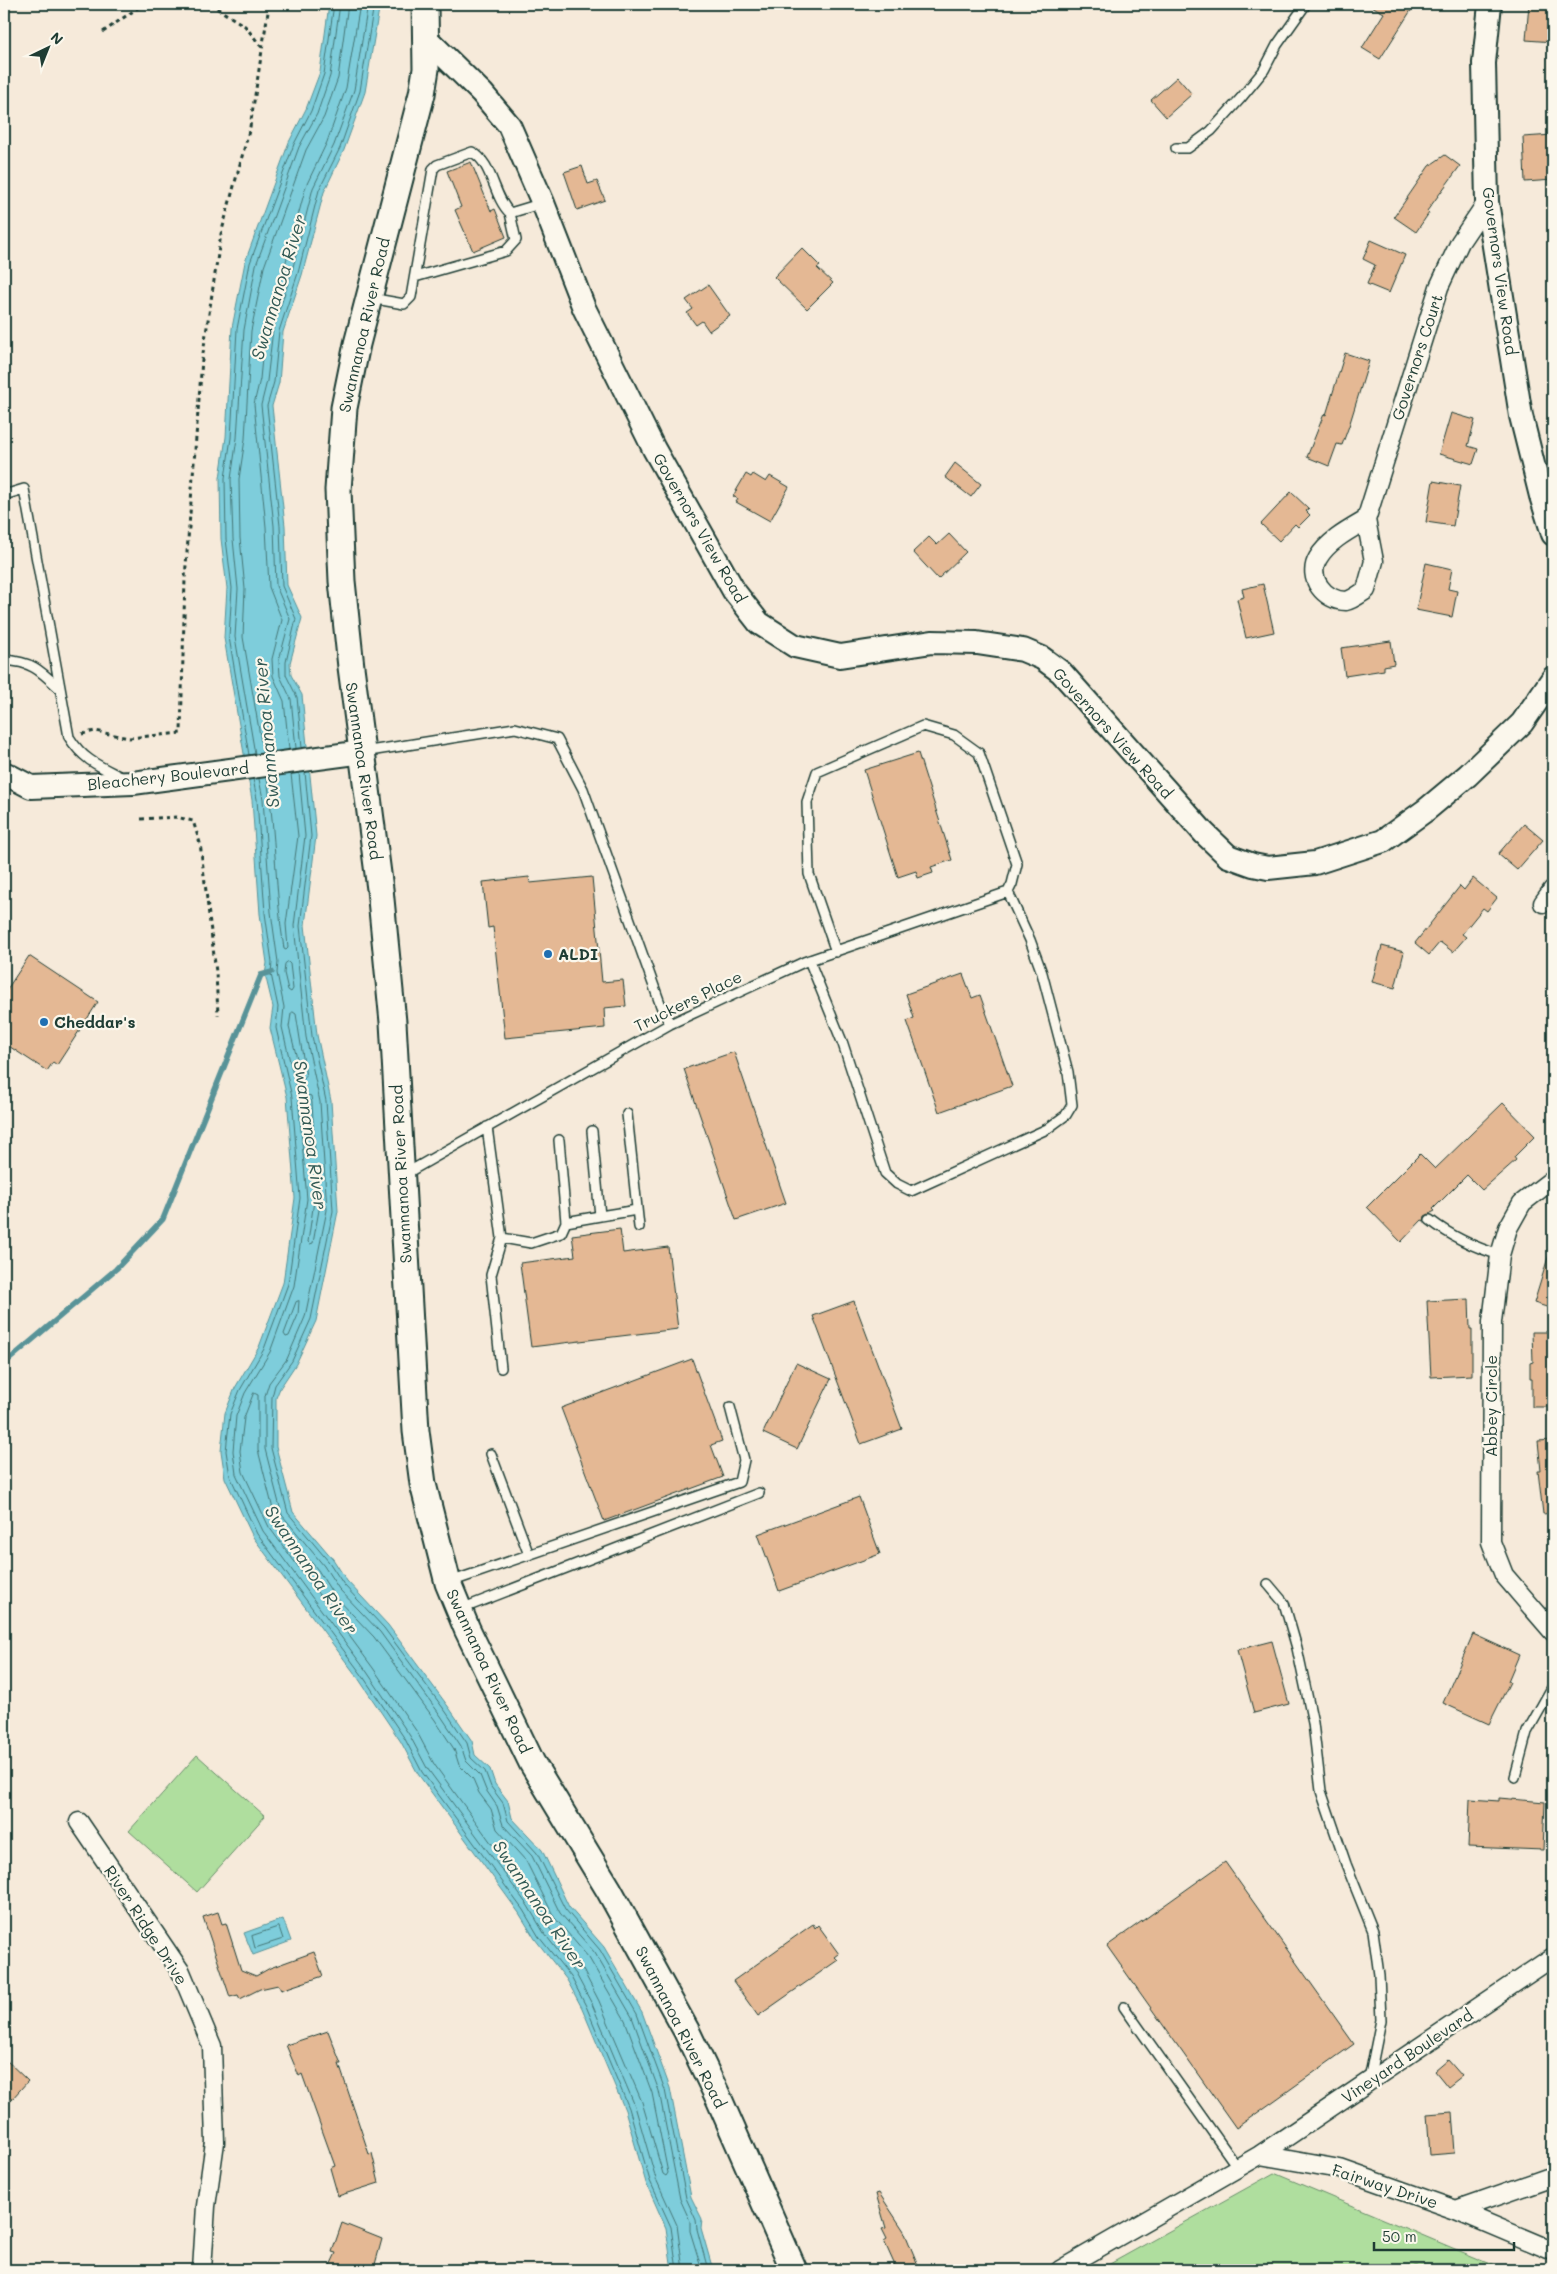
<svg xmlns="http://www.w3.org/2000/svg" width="1557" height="2274" font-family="Mali,sans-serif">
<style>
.green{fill:#afde9e;stroke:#678e69}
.water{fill:#7ecddb;stroke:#589398}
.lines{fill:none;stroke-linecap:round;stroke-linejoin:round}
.shore{stroke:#457777;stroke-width:1}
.stream{stroke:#589398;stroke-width:5.5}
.building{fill:#e4b894;stroke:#1f3d34}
.service-casing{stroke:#1f3d34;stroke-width:12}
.minor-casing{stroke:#1f3d34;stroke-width:21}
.tertiary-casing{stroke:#1f3d34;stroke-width:26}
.secondary-casing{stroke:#1f3d34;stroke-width:29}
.path{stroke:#1f3d34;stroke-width:3;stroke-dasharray:4 4;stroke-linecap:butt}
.service{stroke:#fbf7ec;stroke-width:9}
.minor{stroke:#fbf7ec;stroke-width:18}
.tertiary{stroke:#fbf7ec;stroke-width:22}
.secondary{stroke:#fbf7ec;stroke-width:25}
.poi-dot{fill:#1f6fb2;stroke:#fbf7ec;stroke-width:2}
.labels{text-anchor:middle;stroke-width:4.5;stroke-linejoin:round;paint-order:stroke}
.street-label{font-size:16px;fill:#1f3d34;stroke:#fbf7ec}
.poi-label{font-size:16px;font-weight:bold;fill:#1f3d34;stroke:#fbf7ec;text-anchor:start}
.water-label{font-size:18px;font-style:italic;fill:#325a55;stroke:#fbf7ec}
</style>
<rect width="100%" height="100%" fill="#f6eada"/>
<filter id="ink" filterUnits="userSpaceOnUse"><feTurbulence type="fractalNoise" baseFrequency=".02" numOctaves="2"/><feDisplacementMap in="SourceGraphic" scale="10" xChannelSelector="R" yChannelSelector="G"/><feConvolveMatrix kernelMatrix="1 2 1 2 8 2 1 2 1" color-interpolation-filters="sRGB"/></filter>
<g filter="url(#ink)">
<!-- green -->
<path class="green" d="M197 1755 265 1816 197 1892 129 1831Z
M1274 2173 1505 2270H1099Z"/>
<!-- water -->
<path class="water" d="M329 4H379V9L365 92 344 150 324 192 302 275 283 332 279 383 272 406 285 526 287 585 302 618 290 663 291 675 302 695 316 836 305 925 317 1035 331 1101 338 1211 316 1321 296 1364 280 1388 276 1398V1447L293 1512 333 1559 347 1581 388 1625 450 1709 472 1741 475 1755 490 1769 495 1784 508 1801 512 1818 542 1850 569 1907 604 1947 642 2012 670 2088 691 2197 702 2219 701 2228 713 2270H672L666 2228 646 2183 625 2110 582 2008 567 1980 535 1939 519 1913 418 1774 401 1742 358 1678 253 1537 225 1478 221 1451 225 1413 235 1388 259 1347 283 1283 295 1198 287 1097 270 1028 273 1007 265 974 267 963 260 914 252 800 224 638 227 588 221 539 220 478 226 437 232 328 245 262 289 142 306 109 320 72Z
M283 1919 291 1941 253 1955 244 1933Z"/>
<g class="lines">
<!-- shore -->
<path class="shore" d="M296 748 291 699 280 676 279 660 290 619 276 586 274 526 261 405 267 381 273 329 292 271 313 188 334 145 354 90 368 4
M302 748 297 697 286 675V662L296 619 282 586 280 526 267 406 274 382 279 331 298 273 319 190 340 148 360 91 374 4
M289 749 284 701 273 676 272 659 282 620 269 587 266 527 254 404 260 379 265 327 284 269 306 186 327 142 346 88 360 4
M263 753 243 637 245 589 240 538 239 479 245 439 251 331 264 267 306 150 324 117 338 78 348 4
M255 754 235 637 238 589 233 539 231 479 237 438 244 330 256 265 299 147 317 114 330 76 340 4
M249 755 229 637 232 588 226 539 225 478 231 438 237 329 250 263 294 144 311 111 324 74 334 4
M305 772 311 836 300 926 312 1036 326 1101 333 1211 311 1319 292 1361 275 1385 272 1397 271 1448 288 1513 329 1562 344 1585 384 1628 446 1712 467 1743 471 1758 485 1771 491 1787 503 1803 508 1821 537 1853 565 1909 600 1950 637 2014 665 2090 686 2198 696 2220 697 2229 708 2270
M299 773 305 836 294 926 306 1037 320 1102 327 1210 305 1317 287 1359 269 1383 265 1396V1449L282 1515 324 1566 339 1589 380 1632 441 1716 461 1746 466 1761 480 1775 486 1790 497 1806 503 1825 532 1856 560 1913 595 1953 632 2017 659 2091 680 2199 690 2221V2231L702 2270
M267 778C276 834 275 892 284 949L286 950 288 948 286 924 298 836 291 774
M253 779 257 799 265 913 272 962 271 974 278 1007 276 1028 292 1097 300 1198 288 1284 264 1349 240 1390 230 1414 226 1451 230 1476 257 1534 362 1675 405 1739 422 1772 523 1910 539 1937 571 1977 586 2006 629 2108 650 2181 671 2227 677 2270
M259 779 263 799 271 912 278 962 277 973 284 1007 282 1027 298 1096 307 1199 294 1286 270 1352 245 1393 236 1416 233 1451 236 1474 263 1531 367 1672 410 1736 427 1768 528 1906 544 1933 576 1974 592 2004 635 2106 656 2179 677 2225 683 2270
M288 962 290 964 293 989 291 992 288 990 284 973 285 964Z
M293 1012 296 1014 306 1076 304 1079 302 1078 289 1027 291 1014Z
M308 1095 311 1096 312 1103 315 1153 313 1156 311 1153 306 1098Z
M317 1199 319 1210 313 1243 310 1244 308 1242 314 1201Z
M299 1301 298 1315 289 1336 286 1337 284 1334 296 1302Z
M254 1393 258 1395V1450L276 1521 318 1570 333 1594 374 1637 435 1720 454 1749 459 1765 473 1779 479 1793 491 1809 497 1829 526 1861 554 1917 589 1958 625 2020 652 2093 668 2173 666 2176 663 2174 642 2102 599 2001 583 1970 550 1929 534 1902 434 1764 417 1732 373 1668 269 1527 243 1472 240 1451 244 1418Z
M279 1927 283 1939 255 1948 252 1936Z"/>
<!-- stream -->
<path class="stream" d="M4 1364 116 1269 163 1219 261 975 272 972"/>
</g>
<!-- building -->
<path class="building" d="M1368 4H1415L1380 59 1362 48 1384 13Z
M1529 4H1553V42L1526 40Z
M1177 77 1192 94 1166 117 1151 100Z
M1553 135V180L1525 182 1523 137Z
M1445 155 1460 166 1427 211 1429 213 1416 232 1394 217 1429 166Z
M471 162 491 211 495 209 506 237 473 251 455 210 461 207 447 171Z
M582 166 588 184 597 181 605 200 577 210 564 172Z
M1371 240 1405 255 1389 293 1367 284 1375 265 1363 259Z
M802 248 820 266 817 268 833 283 807 309 774 277Z
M708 285 730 316 709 331 702 321 696 325 687 313 693 309 686 300Z
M1345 353 1369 361 1349 426 1342 445 1337 444 1329 466 1307 457 1324 414 1326 415Z
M1451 413 1475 420 1468 446 1478 449 1473 464 1439 454Z
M955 463 981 484 971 497 945 477Z
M746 474 751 477 753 474 766 482 770 476 789 487 770 521 736 502 738 499 733 496Z
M1433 481 1460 486 1453 526 1426 522Z
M1291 492 1309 509 1306 511 1310 515 1298 527 1295 524 1279 541 1261 524Z
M949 534 966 552 938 579 913 552 929 537 937 545Z
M1426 563 1452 569 1448 589 1457 591 1452 617 1416 610Z
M1263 584 1274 632 1246 638 1237 599 1244 597 1242 589Z
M1391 641 1394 664 1384 666V670L1345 676 1341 648Z
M918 753 952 860 931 867 933 873 918 878 916 871 898 877 864 770Z
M1524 824 1543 840 1517 870 1498 854Z
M529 877 530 883 592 877 602 982 623 980 626 1006 604 1008 605 1028 505 1038 493 927 488 928 483 882Z
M1473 878 1497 898 1487 911 1483 908 1462 934 1466 937 1453 952 1440 942 1429 955 1415 943 1460 886 1464 890Z
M1382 946 1404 952 1395 988 1372 982Z
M29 956 98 1002 57 1065 53 1062 47 1071 4 1043V994Z
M963 974 972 998 980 995 1012 1086 939 1112 907 1021 914 1018 906 994Z
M734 1052 786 1203 736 1220 684 1069Z
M1503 1103 1535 1136 1514 1157 1516 1160 1482 1190 1467 1175 1433 1209 1435 1211 1425 1216 1424 1221 1422 1220 1401 1242 1367 1207 1420 1154 1435 1169Z
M620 1229 623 1253 668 1247 678 1329 531 1347 520 1263 575 1256 572 1235Z
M1550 1251 1553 1252V1309L1534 1303Z
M1469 1299 1470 1329H1472V1375L1431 1377 1427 1301Z
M854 1301 902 1429 861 1444 813 1316Z
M1532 1332H1553V1407H1532V1378H1530V1363L1533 1362Z
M692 1359 722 1441 711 1445 723 1477 604 1521 561 1408Z
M796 1363 831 1379 797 1449 763 1433Z
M1553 1440V1513L1543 1514 1538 1471H1541L1538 1441Z
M859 1497 880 1554 779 1591 758 1534Z
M1473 1634 1519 1655 1508 1681 1510 1682 1489 1724 1443 1703Z
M1272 1641 1289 1704 1254 1713 1237 1650Z
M1499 1798 1545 1802 1543 1850 1468 1847 1470 1799 1499 1801Z
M1225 1862 1354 2044 1236 2128 1107 1946Z
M218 1912 222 1924 226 1923 241 1970 256 1976 270 1968 314 1952 323 1976 281 1990 278 1985 260 1989 240 1999 238 1995 230 1997 203 1917Z
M813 1924 815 1928 818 1925 839 1954 835 1957 838 1960 758 2016 733 1981Z
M328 2031 341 2064H339L369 2154 372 2153 379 2183 338 2196 330 2168 335 2166 302 2074 299 2076 286 2045Z
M4 2058 28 2081 4 2108Z
M1448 2060 1462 2076 1448 2087 1435 2071Z
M1452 2112 1455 2153 1430 2155 1427 2114Z
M879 2193 904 2231 920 2270H897L884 2241 887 2239 882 2229 886 2228 876 2194Z
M342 2223 382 2239 374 2268H370L369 2270H328L336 2253 332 2252Z"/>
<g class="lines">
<!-- service casing -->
<g class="service-casing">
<path id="service" d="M1176 148H1188L1211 131 1241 98 1264 70 1277 45 1306 4
M415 277 506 251 516 240 510 213
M370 298 404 304 411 297 433 169 437 165 472 152C493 163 493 197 510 213L543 203
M4 495 24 489 69 737C83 760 99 766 123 778
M4 660C32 662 39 669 59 688
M363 752 515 728 557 739 583 789 661 1006 670 1024
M836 952 809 874 807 802 817 772 923 726 954 735 979 753 1017 864 1012 884 1008 892
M809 960 843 1044 885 1173 897 1184 911 1191 1047 1129 1066 1115 1072 1105 1068 1072 1042 973 1030 940 1008 892
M627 1114 639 1227
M487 1127 502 1238 491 1275 501 1368
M592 1131 600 1216 637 1210
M405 1174 670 1024 804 962 1008 892
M1430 1220C1452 1237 1473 1247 1500 1255
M566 1222 600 1216
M502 1238 531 1243 561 1233 566 1222 559 1140
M491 1454 529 1555
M450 1582 739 1482 744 1460 730 1407
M1268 1584 1284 1603 1297 1648 1313 1723 1321 1791 1346 1864 1373 1931 1379 1975 1381 2020 1369 2080
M461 1609 759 1493
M1515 1777 1527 1732 1553 1686
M1124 2007 1238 2168"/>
</g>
<!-- minor casing -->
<g class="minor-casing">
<path id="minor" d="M1366 520 1374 561 1366 590C1360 594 1352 600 1346 601 1325 601 1306 578 1318 558 1328 541 1349 530 1366 520L1439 287 1460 242 1487 202
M1543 903 1553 889
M1553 1179 1522 1203 1508 1228 1500 1255 1492 1322 1491 1542 1504 1575 1553 1632
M79 1822 181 1972 212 2046 215 2142 206 2206 202 2270
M1260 2155 1553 1957
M1456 2210 1553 2176
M1060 2270 1260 2155 1340 2169 1456 2210 1553 2251"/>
</g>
<!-- tertiary casing -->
<g class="tertiary-casing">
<path id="tertiary" d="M1490 4 1484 63 1487 202 1521 416 1541 496 1553 534
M427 39 482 93 509 125 543 203 584 308 654 449 734 591 759 623 795 646 840 656 932 642 977 643 1023 650 1042 658 1061 672 1204 833 1228 856 1253 865 1268 868 1315 863 1383 841 1426 810 1468 775 1522 723 1553 678
M6 774 31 787 133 783 363 752"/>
</g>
<!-- secondary casing -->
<g class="secondary-casing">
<path id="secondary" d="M425 4 426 69 422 94 357 344 344 408 338 490 342 581 351 667 380 889 393 1022 416 1431 423 1484 448 1583 467 1629 532 1763 609 1890 686 2030 719 2099 794 2270"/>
</g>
<!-- path -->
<path class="path" d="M210 4 245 26 264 50
M103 32 139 7 148 4
M82 734 95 731 129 738 181 733 185 578 202 360 221 234 250 127 268 12 266 4
M141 819 176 817 193 821 200 843 216 972 218 1015
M1391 2270 1395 2267 1435 2268 1439 2270"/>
<!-- service -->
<use href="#service" class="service"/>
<!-- minor -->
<use href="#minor" class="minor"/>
<!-- tertiary -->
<use href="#tertiary" class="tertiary"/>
<!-- secondary -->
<use href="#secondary" class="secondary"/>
</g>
</g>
<!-- markers -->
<g class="poi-dot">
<circle cx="548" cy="954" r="5"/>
<circle cx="44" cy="1022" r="5"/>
</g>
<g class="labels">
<!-- street labels -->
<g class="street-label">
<text transform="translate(1500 271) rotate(82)" y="6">Governors View Road</text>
<text transform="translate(364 325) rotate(-77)" y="6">Swannanoa River Road</text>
<text transform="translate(1417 357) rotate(-72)" y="6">Governors Court</text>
<text transform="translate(700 528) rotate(60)" y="6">Governors View Road</text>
<text transform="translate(1113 733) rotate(48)" y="6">Governors View Road</text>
<text transform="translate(364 771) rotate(82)" y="6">Swannanoa River Road</text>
<text transform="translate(168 776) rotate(-6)" y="6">Bleachery Boulevard</text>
<text transform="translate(688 1001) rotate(-26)" y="6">Truckers Place</text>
<text transform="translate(401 1174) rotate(-93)" y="6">Swannanoa River Road</text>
<text transform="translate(1491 1406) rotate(-90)" y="6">Abbey Circle</text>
<text transform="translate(489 1671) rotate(65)" y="6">Swannanoa River Road</text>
<text transform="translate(146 1925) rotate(57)" y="6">River Ridge Drive</text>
<text transform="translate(681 2027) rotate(63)" y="6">Swannanoa River Road</text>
<text transform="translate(1407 2056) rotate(-34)" y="6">Vineyard Boulevard</text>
<text transform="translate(1385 2186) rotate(18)" y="6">Fairway Drive</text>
</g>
<!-- poi labels -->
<g class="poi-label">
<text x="558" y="960">ALDI</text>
<text x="54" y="1028">Cheddar's</text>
</g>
<!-- water labels -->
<g class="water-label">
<text transform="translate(279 287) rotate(-73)" y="6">Swannanoa River</text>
<text transform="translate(267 733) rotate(-95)" y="6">Swannanoa River</text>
<text transform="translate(310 1135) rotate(82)" y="6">Swannanoa River</text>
<text transform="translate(311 1570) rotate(56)" y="6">Swannanoa River</text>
<text transform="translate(539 1905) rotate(56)" y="6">Swannanoa River</text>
</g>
</g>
<!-- margin -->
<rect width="1557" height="2274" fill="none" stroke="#fbf7ec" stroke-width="20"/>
<rect x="10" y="10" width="1537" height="2254" fill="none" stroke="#1f3d34" stroke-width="2" filter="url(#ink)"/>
<!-- north arrow -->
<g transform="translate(48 48) rotate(43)" stroke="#fbf7ec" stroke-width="4" paint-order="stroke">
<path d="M0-4L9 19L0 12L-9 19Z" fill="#1f3d34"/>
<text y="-8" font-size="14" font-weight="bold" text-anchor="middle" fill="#1f3d34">N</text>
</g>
<!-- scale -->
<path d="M1374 2242v8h140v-8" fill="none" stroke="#1f3d34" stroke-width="2.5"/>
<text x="1382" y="2242" font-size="15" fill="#1f3d34" stroke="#fbf7ec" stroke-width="4" paint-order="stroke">50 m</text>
</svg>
